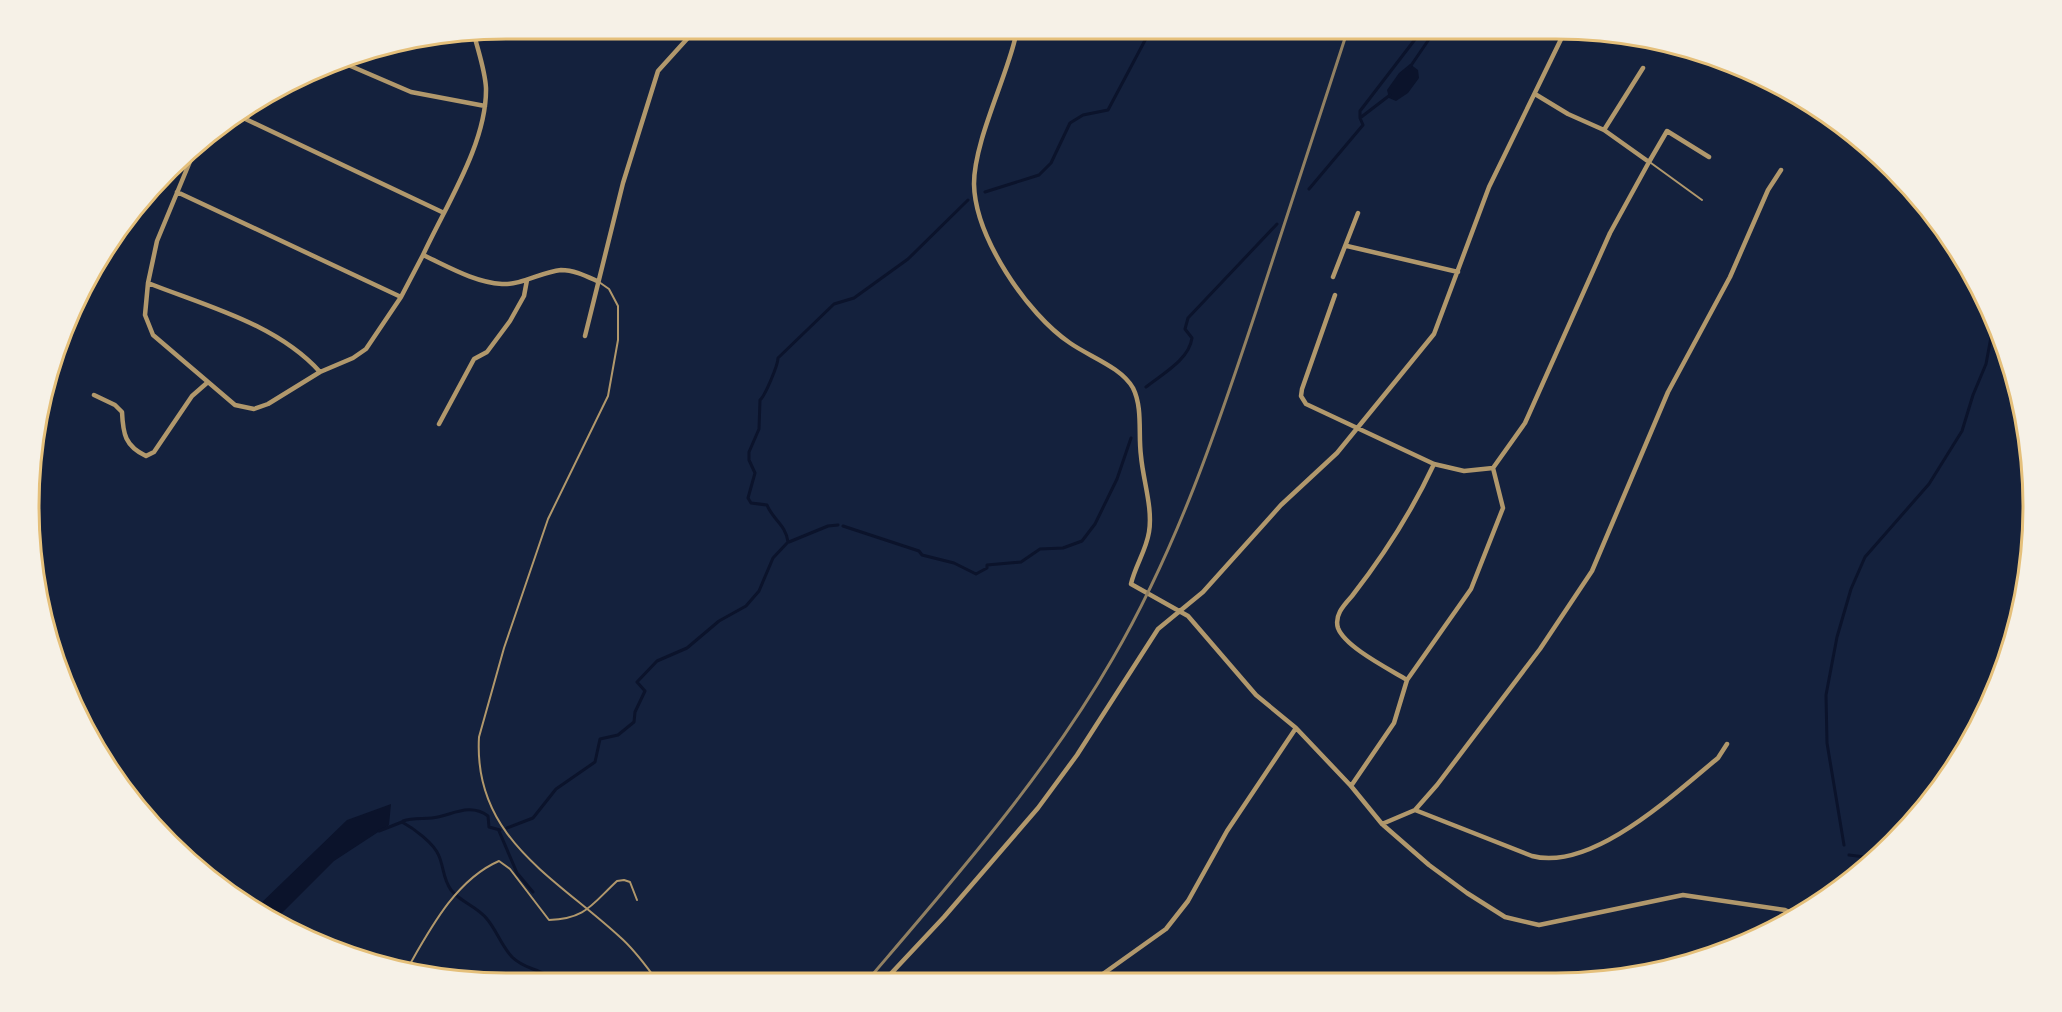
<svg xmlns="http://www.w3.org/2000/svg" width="2062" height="1012" font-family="Jost,sans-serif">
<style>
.water{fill:#0b132b}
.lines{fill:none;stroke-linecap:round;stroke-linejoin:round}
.stream{stroke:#0b132b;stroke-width:3}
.service{stroke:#b1986c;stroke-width:2}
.minor{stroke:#b1986c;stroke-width:4.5}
.rail{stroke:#918062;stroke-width:3}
.rim{fill:none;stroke:#e5c07b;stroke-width:3}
</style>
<rect width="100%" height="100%" fill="#14213d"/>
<!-- water -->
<path class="water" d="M1410 64 1418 70 1419 78 1408 93 1396 101 1389 98 1387 90 1399 73Z
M391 804 389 825 334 861 275 920 257 907 347 820Z"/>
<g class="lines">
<!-- stream -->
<path class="stream" d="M1410 67 1436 29
M1360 117V111L1423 29
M1309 189 1363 125 1360 118 1390 95
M985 192 1039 175 1051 163 1070 123 1083 115 1108 110 1151 29
M1146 387C1162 374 1189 360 1192 338L1185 329 1188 318 1277 224
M843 526 919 551 922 555 954 563 976 574 987 568V565L1021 562 1040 549 1063 548 1082 541 1095 524 1117 479 1131 438
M789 542 828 526 838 525
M403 821C412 818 422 819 432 818 451 816 469 802 488 816L489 827 500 830
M507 828 533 818 556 789 595 762 600 739 618 735 634 722 635 712 645 691 637 682 657 661 687 648 719 621 746 606 759 591 773 558 788 542C786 525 773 520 767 505L751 503 748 498 755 473 749 460V452L759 429 760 400C765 396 778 365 778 358L834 304 854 298 908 259 968 200
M379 831 402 822C413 828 434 843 439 856 444 868 443 879 451 890 460 902 477 906 487 919 497 931 501 945 512 957 526 971 543 968 554 982
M499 831 517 873 533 892
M1844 845 1827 743 1826 695 1837 637 1851 589 1865 557 1929 484 1962 431 1973 395 1986 364 1994 321
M1849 855 1873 858"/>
<!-- service -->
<path class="service" d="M1016 38 1024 29
M1651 163 1702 200
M599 282 609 289 618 306V340L608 396 548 519 504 648 479 737C473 838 555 877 620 937 635 950 646 966 658 982
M406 971C429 931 455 880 499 861L510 869 549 920C586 919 592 904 617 881L624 880 630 882 637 900"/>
<!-- minor -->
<path class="minor" d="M1000 29 1015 39C1005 81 974 142 974 184 975 237 1027 314 1070 343 1090 357 1121 367 1133 388 1143 408 1138 434 1141 456 1143 480 1153 508 1149 532 1146 551 1135 566 1131 584L1188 616 1256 695 1296 728 1351 786 1382 824 1429 865 1467 893 1505 917 1539 925 1683 895 1785 910 1797 916
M474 34C478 51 485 70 486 88 487 143 446 205 423 255 449 267 474 282 502 284 522 285 541 272 561 270 574 270 586 276 597 281
M339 61 411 92 485 106
M237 115 442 212
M246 119 253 107
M1604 130 1643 68
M196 147 157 241 148 283 145 315 153 335 235 405 254 409 268 404 320 372 353 358 366 349 401 297 423 255
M1649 162 1667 131 1709 157
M177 192 401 297
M1347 246 1458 272
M1333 277 1358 213
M148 283C206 306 277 324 320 372
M1335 295 1302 389 1301 396 1306 404 1434 464 1464 471 1493 468 1525 423 1610 233 1649 162 1604 130 1568 114 1535 94
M585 336 623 183 658 71 696 29
M94 395 115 405 122 412C123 434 125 446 146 456L154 452 192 396 208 382
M439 424 474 359 487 352 510 321 524 296 527 280
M1407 680C1389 669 1345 647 1338 628 1334 615 1344 605 1352 596 1384 555 1412 511 1434 464
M1351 786 1394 723 1407 680 1471 589 1503 508 1493 468
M1415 810 1532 856C1592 872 1674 794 1718 758L1727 744
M1382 824 1415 810 1437 785 1540 649 1592 571 1668 392 1730 277 1768 190 1781 170
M884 981 944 917 1038 808 1077 755 1158 629 1203 592 1281 505 1337 453 1434 334 1489 187 1566 29
M1093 981 1166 929 1188 901 1227 831 1296 728"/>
<!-- rail -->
<path class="rail" d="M867 981C955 878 1045 776 1113 658 1177 548 1217 429 1257 308 1287 215 1317 122 1348 29"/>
</g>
<!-- crop -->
<path d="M0 0H2062V1012H0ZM506 39H1556A467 467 0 0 1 2023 506V506A467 467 0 0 1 1556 973H506A467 467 0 0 1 39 506V506A467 467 0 0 1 506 39Z" fill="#f6f1e7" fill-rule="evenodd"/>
<path class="rim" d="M506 39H1556A467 467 0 0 1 2023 506V506A467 467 0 0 1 1556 973H506A467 467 0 0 1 39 506V506A467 467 0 0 1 506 39Z"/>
</svg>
